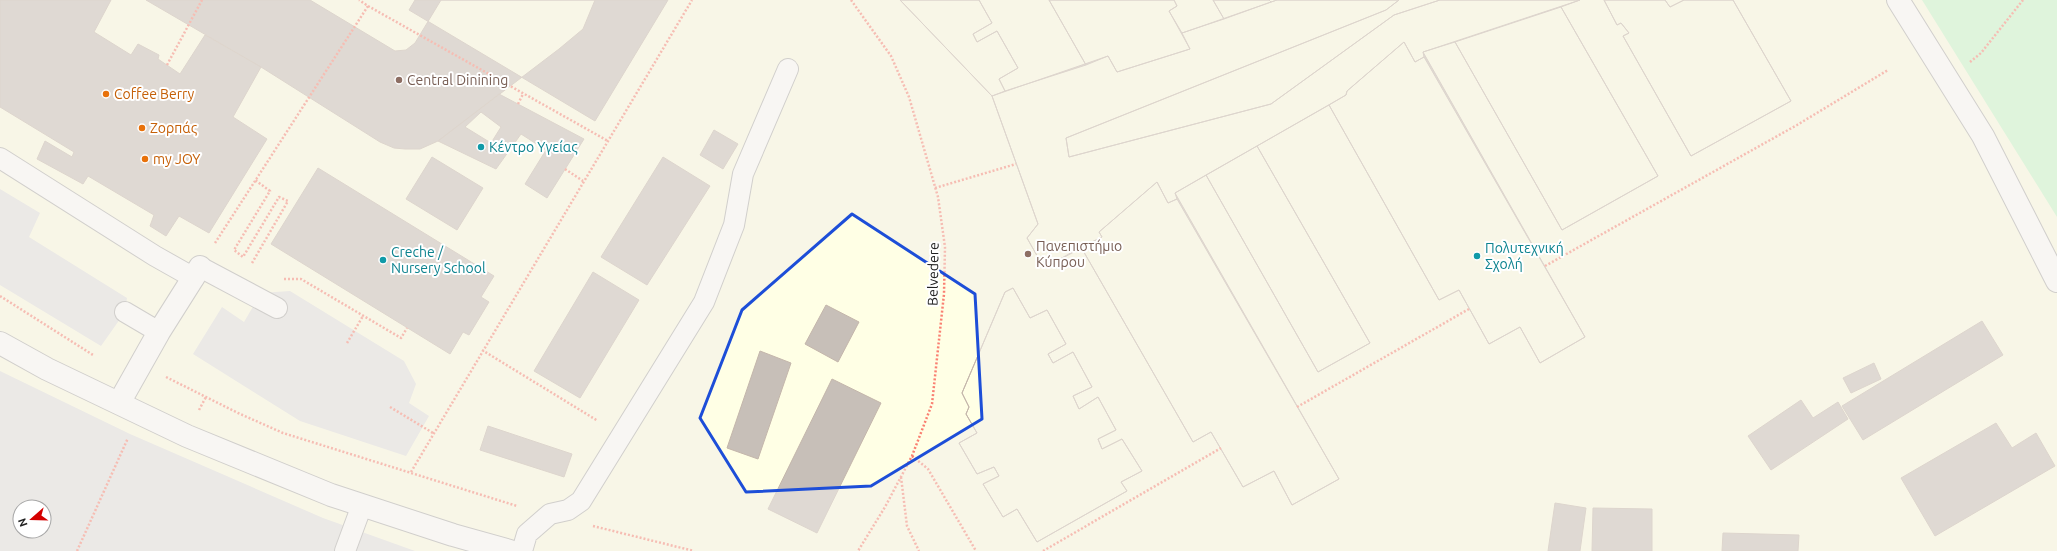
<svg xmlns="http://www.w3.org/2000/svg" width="2057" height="551" font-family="Ubuntu,sans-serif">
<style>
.education{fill:#ffffe5;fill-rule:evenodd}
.park{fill:#c8facc}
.parking{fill:#e2e2e2;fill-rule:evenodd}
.building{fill:#c7bfb8;stroke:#c4b6ab;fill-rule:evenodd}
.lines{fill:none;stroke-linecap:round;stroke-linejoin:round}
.service-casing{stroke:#a9a9a9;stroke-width:22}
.minor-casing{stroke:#a9a9a9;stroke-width:24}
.path{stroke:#fa8072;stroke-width:2.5;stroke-dasharray:2 2;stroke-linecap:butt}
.service{stroke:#fff;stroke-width:20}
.minor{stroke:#fff;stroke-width:22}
.marked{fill:none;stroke:#1d4ed8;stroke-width:3;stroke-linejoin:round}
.education-dot{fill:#8d6e63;stroke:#fff;stroke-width:1.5}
.food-dot{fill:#e8710a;stroke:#fff;stroke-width:1.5}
.culture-dot{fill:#0f9aa8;stroke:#fff;stroke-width:1.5}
.labels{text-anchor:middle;stroke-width:4;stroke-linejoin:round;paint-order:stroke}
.education-label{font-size:14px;fill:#785e54;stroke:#fff;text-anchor:start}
.food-label{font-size:14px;fill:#c56008;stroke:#fff;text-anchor:start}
.culture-label{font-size:14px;fill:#0d838f;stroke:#fff;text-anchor:start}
.street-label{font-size:14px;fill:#222;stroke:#fff}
</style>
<rect width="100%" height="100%" fill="#f2efe9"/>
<!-- education -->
<path class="education" d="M0 0H2057V551H0ZM20 507H44V531H20Z"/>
<!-- park -->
<path class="park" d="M1922 0H2057V217Z"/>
<!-- parking -->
<path class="parking" d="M0 189 40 213 29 237 127 298 125 312 101 346 0 285Z
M290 291 404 361 416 384 409 403 429 416 406 456 300 421 193 354 222 307 244 322 261 293Z
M0 371 130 434 323 518 415 551H0ZM20 507H44V531H20Z"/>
<!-- building -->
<path class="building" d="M0 0H111L94 32 131 55 138 44 159 55 158 59 180 74 205 35 261 67 233 117 267 139 209 233 179 216 166 236 150 226 154 215 88 176 83 184 37 159 45 141 72 157 74 152 0 107Z
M146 0H310L395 51 406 50 415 43 441 0H595L583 29 559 49 438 141 420 149H405L394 148 380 142 261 67Z
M415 0H668L595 121 409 10Z
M900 0H979L992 23 973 34 977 42 997 31 1018 68 999 79 1005 91 1086 65 1049 0H1174L1177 6 1169 11 1182 33 1224 19 1213 0H1269L1271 2 1277 0H1399L1386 10 1066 138 1069 157 1271 104 1394 15 1440 0H1580L1561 7 1658 176 1562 230 1455 42 1423 52 1585 337 1540 363 1520 327 1489 344 1459 290 1439 300 1329 105 1257 146 1370 343 1318 372 1206 175 1175 193 1339 479 1292 505 1274 471 1243 487 1211 432 1193 442 1081 247 1044 268 1027 238 1038 224 992 96Z
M900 0H979L992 23 973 34 977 42 997 31 1018 68 999 79 1005 91 992 96Z
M1049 0H1174L1177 6 1169 11 1190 49 1117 72 1108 56 1086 65Z
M1213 0H1269L1271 2 1224 19Z
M1277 0H1399L1386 10 1066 138 1069 157 1271 104 1394 15 1440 0H1580L1423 52 1424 57 1415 62 1404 42 1347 91 1346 95 1175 193 1177 199 1168 203 1157 182 1099 232 1102 237 1044 268 1027 238 1038 224 992 96 1108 56 1117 72 1190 49 1182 33Z
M1604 0H1665L1670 7 1684 0H1733L1791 101 1691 156 1623 36 1629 33 1621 23 1617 25Z
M1604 0H1665L1670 7 1684 0H1733L1791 101 1691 156 1623 36 1629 33 1621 23 1617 25Z
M1561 7 1658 176 1562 230 1455 42Z
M1404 42 1415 62 1424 57 1585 337 1540 363 1520 327 1489 344 1459 290 1439 300 1329 105 1346 95 1347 91Z
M499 94 584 139 547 198 525 184 546 150 521 134 496 169 438 141ZM481 112 501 127 491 143 465 127Z
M714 130 738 144 723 169 700 155Z
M1257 146 1370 343 1318 372 1206 175Z
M432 157 483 188 457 230 406 199Z
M663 157 710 186 647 285 601 257Z
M318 168 494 276 481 297 489 302 469 335 463 332 450 354 271 244Z
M1157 182 1168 203 1177 199 1339 479 1292 505 1274 471 1243 487 1211 432 1193 442 1081 247 1102 237 1099 232Z
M593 272 639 300 580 398 534 371Z
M1013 288 1030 318 1047 310 1066 344 1048 354 1053 363 1073 352 1092 387 1073 396 1079 409 1098 397 1116 430 1098 439 1102 449 1122 439 1142 471 1121 482 1127 491 1037 542 1017 509 1003 517 983 484 999 476 994 467 977 474 959 443 977 433 966 414 969 407 962 393 1005 292Z
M1013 288 1030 318 1047 310 1066 344 1048 354 1053 363 1073 352 1092 387 1073 396 1079 409 1098 397 1116 430 1098 439 1102 449 1122 439 1142 471 1121 482 1127 491 1037 542 1017 509 1003 517 983 484 999 476 994 467 977 474 959 443 977 433 966 414 969 407 962 393 1005 292Z
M826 305 859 322 838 362 805 344Z
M1982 321 2003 355 1863 440 1842 406Z
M760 351 791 363 758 459 727 448Z
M1874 363 1881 379 1851 393 1843 378Z
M832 379 881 403 817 533 768 509Z
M1801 400 1813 418 1838 402 1848 419 1771 470 1748 436Z
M1996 423 2012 448 2036 433 2055 466 1935 536 1901 478Z
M488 426 572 454 564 477 480 450Z
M1555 503 1586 508 1580 551H1548Z
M1593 508 1652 509V551H1592Z
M1723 533 1799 535 1798 551H1722Z"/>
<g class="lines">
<!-- service casing -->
<g class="service-casing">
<path id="service" d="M0 158 155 256 194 278
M200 267 277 308
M125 312 159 332
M345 551 362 505
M522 551 527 534 550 514 568 510 581 501 704 302 734 225 743 174 788 69"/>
</g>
<!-- minor casing -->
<g class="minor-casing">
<path id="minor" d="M1898 0 1983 136 2057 281
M0 343 47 369 187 436 331 495 453 535 510 551
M119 403 159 332 200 267"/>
</g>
<!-- path -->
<path class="path" d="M851 0 891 56 909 97 938 197 945 247 944 294 932 404 912 456 885 507 858 551
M368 6 608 141
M1970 62 1981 53 2023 0
M167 65 202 0
M518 104 523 94
M565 169 583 181
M935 188 1016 164
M215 243 368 6 359 0
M252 263 288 201 279 197 243 257 234 250 270 191 255 180
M1545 266 1797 125 1888 70
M284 279H301L401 338 407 328
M0 296 93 355
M347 343 363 316
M482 350 598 421
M166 377 238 413 283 433 517 506
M390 407 433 433
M1297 407 1469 309
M199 410 206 397
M912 456 928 469 976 551
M411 472 692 0
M901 477 907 526 919 551
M593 526 694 551
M77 551 128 438
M1043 551 1221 448"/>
<!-- service -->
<use href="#service" class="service"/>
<!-- minor -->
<use href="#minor" class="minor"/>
</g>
<!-- marked area -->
<path d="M0 0H2057V551H0ZM852 214 975 294 982 419 871 486 746 492 700 418 742 310Z" fill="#f2efe9" fill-opacity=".55" fill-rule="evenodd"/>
<path class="marked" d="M852 214 975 294 982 419 871 486 746 492 700 418 742 310Z"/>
<!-- markers -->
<g class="education-dot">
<circle cx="399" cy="80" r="4"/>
<circle cx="1028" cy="254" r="4"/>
</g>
<g class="food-dot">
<circle cx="106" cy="94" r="4"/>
<circle cx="142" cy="128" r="4"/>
<circle cx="145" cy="159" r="4"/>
</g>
<g class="culture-dot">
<circle cx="481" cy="147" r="4"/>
<circle cx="1477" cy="256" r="4"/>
<circle cx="383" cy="260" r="4"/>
</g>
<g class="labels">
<!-- education labels -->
<g class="education-label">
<text x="407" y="85">Central Dinining</text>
<text x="1036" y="251">Πανεπιστήμιο<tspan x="1036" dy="16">Κύπρου</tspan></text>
</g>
<!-- food labels -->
<g class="food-label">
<text x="114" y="99">Coffee Berry</text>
<text x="150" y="133">Ζορπάς</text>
<text x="153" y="164">my JOY</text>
</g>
<!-- culture labels -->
<g class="culture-label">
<text x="489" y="152">Κέντρο Υγείας</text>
<text x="1485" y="253">Πολυτεχνική<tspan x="1485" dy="16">Σχολή</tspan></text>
<text x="391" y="257">Creche /<tspan x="391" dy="16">Nursery School</tspan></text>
</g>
<!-- street labels -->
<g class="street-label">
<text transform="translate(933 274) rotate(-89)" y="5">Belvedere</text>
</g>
</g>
<!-- north arrow -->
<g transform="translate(32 519) rotate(250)"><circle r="19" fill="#ffffff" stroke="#a7a7a7"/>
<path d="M0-3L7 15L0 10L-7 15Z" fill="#d40000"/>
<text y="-6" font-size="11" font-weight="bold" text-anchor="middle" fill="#222222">N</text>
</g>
</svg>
